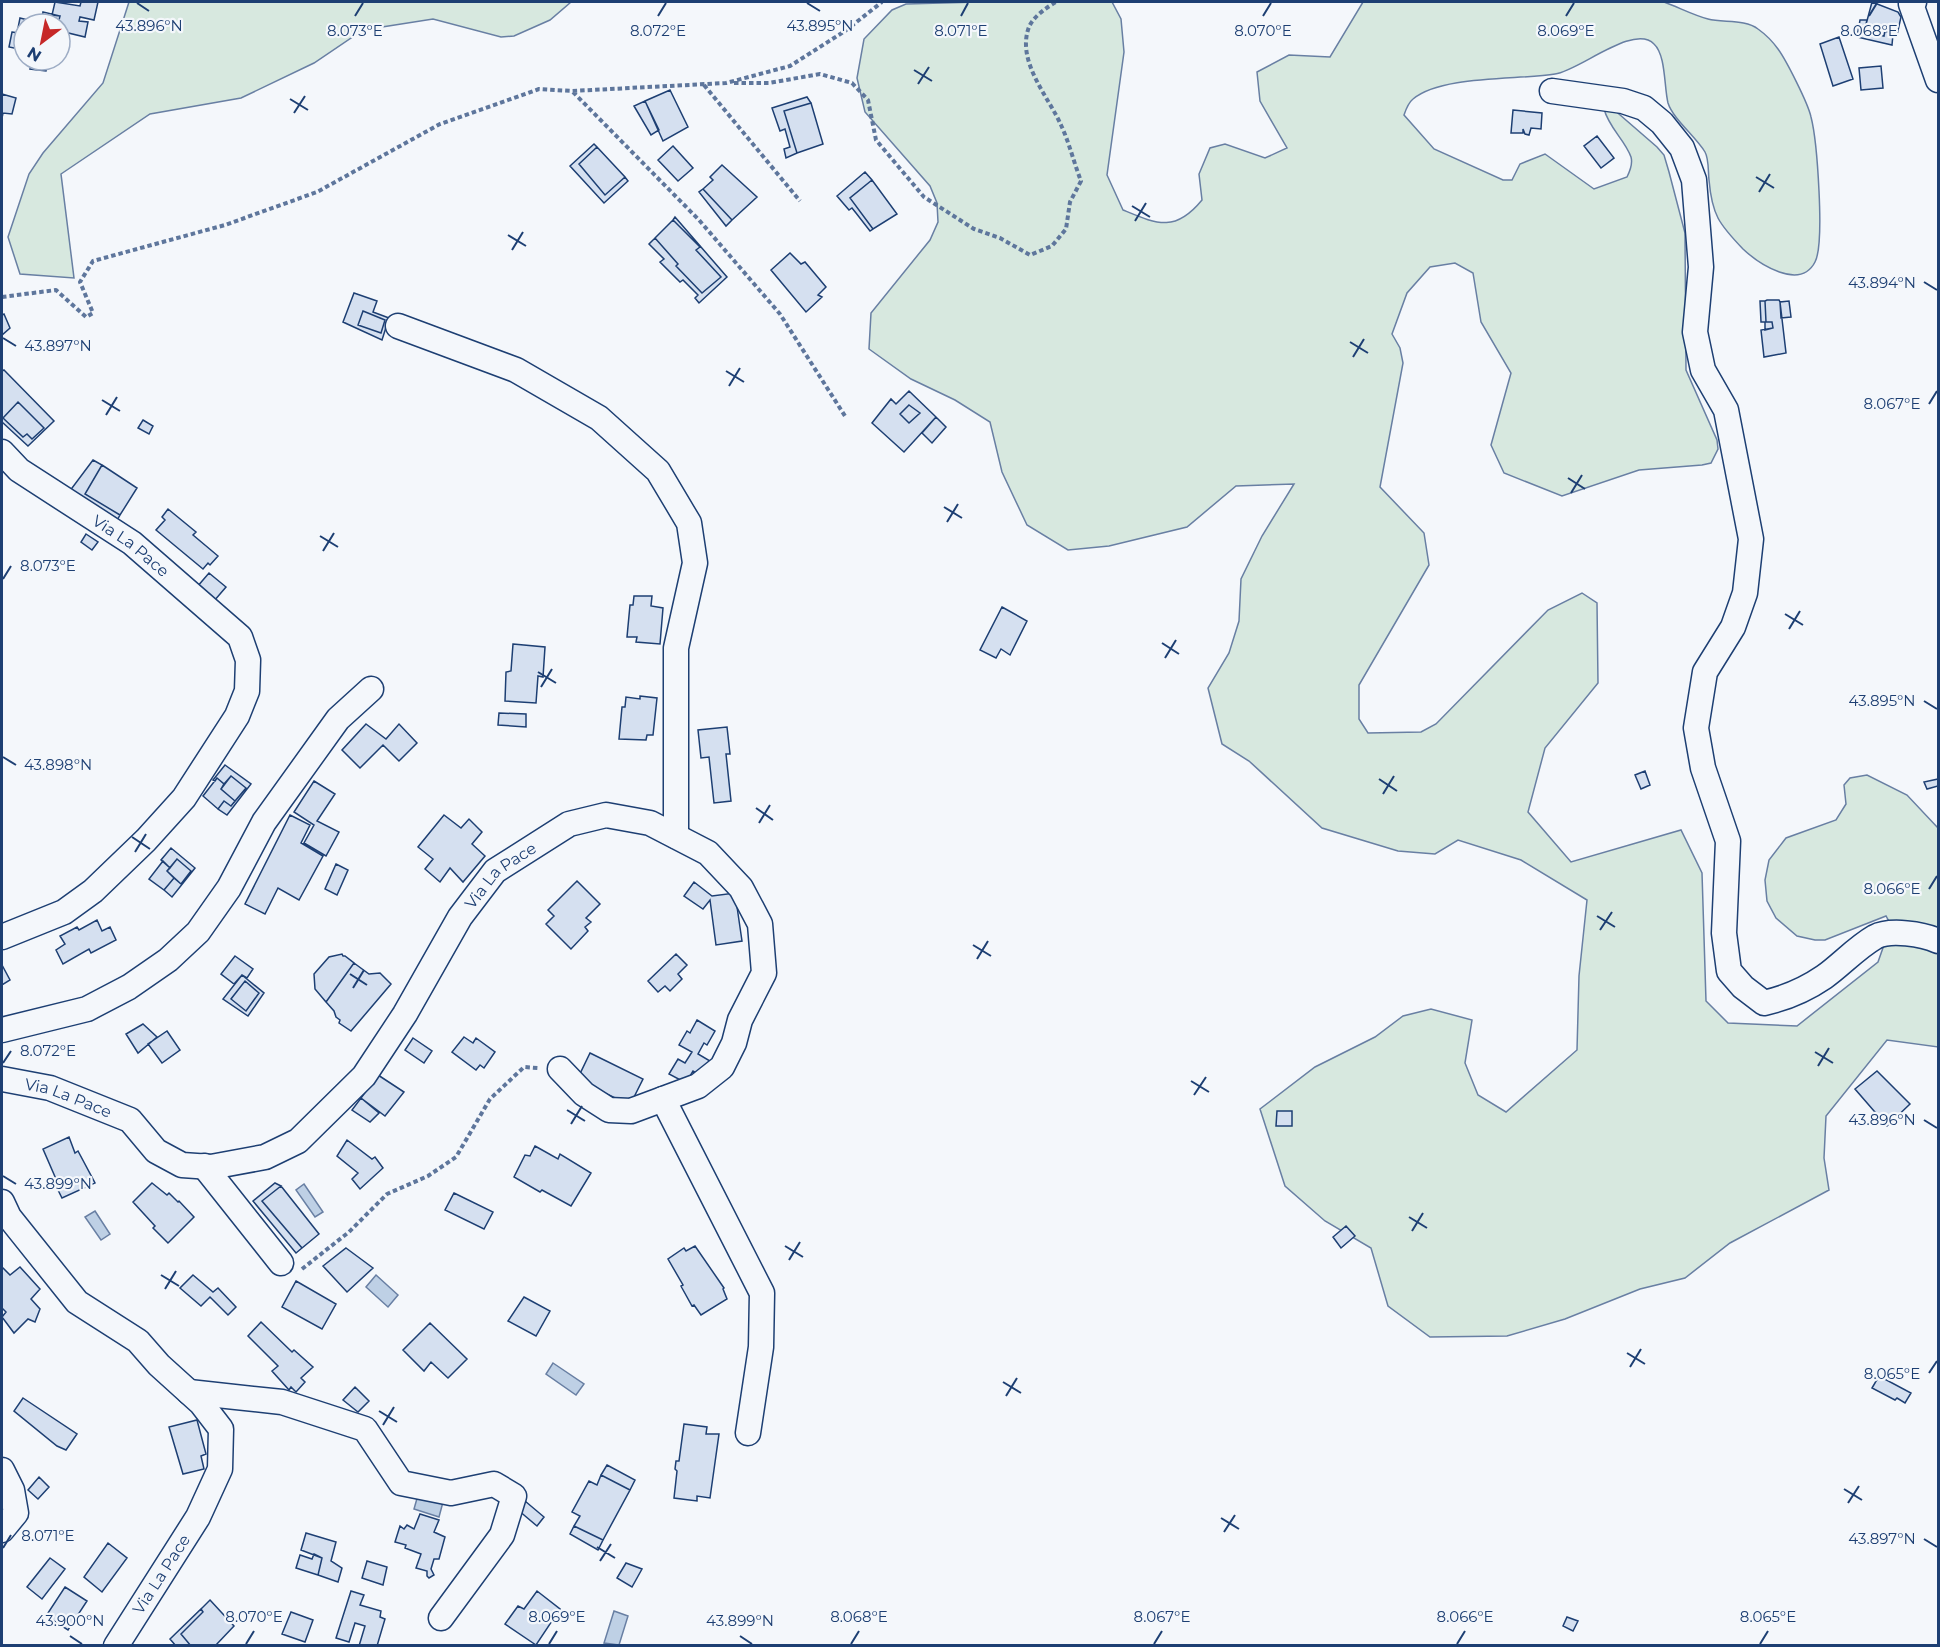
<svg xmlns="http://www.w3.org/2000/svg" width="1940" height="1647" font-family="Montserrat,sans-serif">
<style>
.green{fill:#d7e8df;stroke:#687fa3;stroke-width:1.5}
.water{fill:#bed0e5;stroke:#687fa3;stroke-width:1.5}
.building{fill:#d5e0f0;stroke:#1d3f73;stroke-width:1.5;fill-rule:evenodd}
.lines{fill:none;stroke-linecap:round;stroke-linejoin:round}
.minor-casing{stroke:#1d3f73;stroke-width:27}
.path{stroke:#5e769c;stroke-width:4;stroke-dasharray:4.5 3;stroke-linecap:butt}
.minor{stroke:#f4f7fb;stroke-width:24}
.ticks{fill:none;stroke:#1d3f73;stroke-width:2}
.labels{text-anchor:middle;stroke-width:4.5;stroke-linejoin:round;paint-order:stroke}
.street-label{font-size:16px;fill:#1d3f73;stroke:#f4f7fb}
.ticks-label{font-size:15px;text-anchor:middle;fill:#1d3f73;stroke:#f4f7fb;stroke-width:4.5;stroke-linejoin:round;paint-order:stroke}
</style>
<rect width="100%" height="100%" fill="#f4f7fb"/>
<!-- green -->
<path class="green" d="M129 2H571L550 20 514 36 501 37 433 19 363 30 314 63 241 98 150 114 61 174 74 278 20 274 8 237 29 174 43 153 103 83Z
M978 2H1112L1121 19 1124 52 1107 175 1123 210C1157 224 1175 233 1202 200L1199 174 1210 148 1225 144 1265 158 1287 148 1260 101 1257 72 1289 55 1330 57 1363 2H1664C1678 7 1693 15 1708 19 1723 23 1745 19 1758 29 1765 34 1773 42 1778 49 1786 60 1808 103 1811 117 1817 140 1825 243 1815 262 1800 291 1759 264 1743 249 1719 224 1712 215 1709 180 1708 171 1709 159 1705 152 1696 137 1673 119 1668 103 1664 87 1666 55 1654 44 1634 23 1579 71 1555 74 1519 80 1441 75 1413 99 1408 103 1406 109 1404 115L1434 149 1503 180H1512L1520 164 1545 154 1594 189 1627 177C1630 171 1633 164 1631 157 1625 140 1609 128 1604 109L1612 108 1657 147 1664 155 1669 172 1685 233 1686 370 1717 440 1718 449 1711 463 1702 465 1639 470 1562 496 1504 473 1491 445 1511 373 1481 322 1473 273 1455 263 1430 267 1407 293 1392 334 1400 348 1403 363 1380 487 1424 533 1429 565 1359 685V719L1368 733 1421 732 1436 724 1548 610 1582 593 1597 603 1598 683 1545 748 1528 812 1571 862 1681 830 1702 873 1706 1001 1728 1023 1797 1026 1878 962 1891 925 1886 916 1825 940H1815L1797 936 1776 918 1767 901 1765 880 1769 860 1786 838 1836 820 1846 804 1844 785 1850 778 1867 775 1907 795 1938 828V1047L1887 1040 1826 1116 1824 1158 1829 1190 1730 1243 1685 1278 1640 1289 1565 1319 1507 1336 1430 1337 1388 1306 1371 1248 1325 1221 1285 1186 1260 1109 1315 1067 1375 1037 1403 1016 1431 1009 1472 1020 1465 1063 1478 1095 1506 1112 1577 1050 1579 976 1587 900 1521 860 1458 840 1435 854 1398 851 1322 828 1249 761 1222 744 1208 688 1229 653 1239 621 1241 579 1262 536 1294 484 1236 486 1187 527 1109 546 1068 550 1027 525 1002 472 990 422 955 400 911 379 869 349 871 313 930 240 938 222 937 203 930 186 865 112 857 78 864 39 892 10 906 4Z"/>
<!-- water -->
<path class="water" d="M304 1184 323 1212 315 1217 296 1190Z
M95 1211 110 1234 101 1240 85 1217Z
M376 1275 398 1295 388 1307 366 1287Z
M553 1363 584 1384 576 1395 546 1374Z
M418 1495 443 1502 439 1517 414 1509Z
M614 1611 628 1616 619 1645 604 1643Z"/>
<!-- building -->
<path class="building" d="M55 2 80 6 81 2H98L94 20 80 17 79 21 88 22 85 37 64 32 60 43V24H58L60 16 52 15Z
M1872 2 1898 12 1901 17 1897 35 1885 31 1884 36 1864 32Z
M43 12 60 16 58 24 41 23Z
M20 18 36 22V24H24V34L17 33Z
M1860 20H1867L1864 32 1884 36 1885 31 1893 34 1892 45 1857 37Z
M12 32 24 34V50L9 47Z
M1839 37 1853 79 1833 86 1820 44Z
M32 60H48L46 71 30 69Z
M1881 66 1883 88 1861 90 1859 68Z
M670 90 688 127 663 141 645 101Z
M2 94 16 98 12 114 3 113 2 118Z
M807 97 811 103 784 111 797 153 786 158 784 149 790 147 785 129 780 131 772 108Z
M645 101 659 130 651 135 634 106Z
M811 103 823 144 797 153 784 111Z
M1513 110 1542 113 1541 129 1531 128 1529 135 1525 134 1523 129V133H1511Z
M1597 136 1614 158 1601 168 1584 146Z
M594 144 597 147 579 164 605 195 625 177 628 181 604 203 570 166Z
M673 146 693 168 678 181 658 160Z
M597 147 625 177 605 195 579 164Z
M722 165 757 197 732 220 703 189 713 180 710 177Z
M865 172 872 180 850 198 873 229 870 231 856 213 852 208 849 210 837 196Z
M872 180 897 214 873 229 850 198Z
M703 189 732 220 726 226 699 192Z
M675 217 727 277 699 303 695 298 698 295 683 280 680 282 660 262 664 259 649 244 655 238 678 264 676 266 702 293 721 277 696 250 700 247 673 220Z
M673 220 700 247 696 250 721 277 702 293 676 266 678 264 655 238Z
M790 253 801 264 805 262 826 287 818 295 822 297 806 312 771 270Z
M354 293 377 301 373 312 389 318 382 340 343 322ZM363 311 385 320 381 333 358 325Z
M1767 300H1779L1780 302 1786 353 1764 357 1761 330 1773 328 1772 322H1766L1765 301Z
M1760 301H1765L1766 322H1772L1773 328 1765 330V322H1761Z
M1789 301 1791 317 1781 318 1780 302Z
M363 311 385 320 381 333 358 325Z
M4 314 10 328 2 335V315Z
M4 370 54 421 28 446 2 422V371ZM18 402 44 428 32 439 27 434 23 437 3 418Z
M909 391 936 417 904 452 872 423 891 399 896 404ZM909 405 920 413 909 423 900 414Z
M18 402 44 428 32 439 27 434 23 437 3 418Z
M909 405 920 413 909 423 900 414Z
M936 417 946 427 932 443 922 433Z
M143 420 153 426 149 434 138 428Z
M93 460 102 465 85 494 120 515 116 522 69 492Z
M102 465 137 488 120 515 85 494Z
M168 509 196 532 193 535 218 556 210 565 208 563 203 569 156 530 165 520 162 517Z
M86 534 98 542 92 550 81 542Z
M209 573 226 587 214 601 197 587Z
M634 596H652L651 606 663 608 660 644 636 642 637 637H627L630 605H633Z
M1002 607 1027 621 1010 655 1001 649 996 658 980 650Z
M513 644 545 647 543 677 538 676 536 703 505 701 506 672 511 671Z
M640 696 657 698 653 735H647L646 740 619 739 622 707H625L626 697 640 699Z
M499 713 526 714V727L498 725Z
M366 724 386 739 399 724 417 743 399 761 383 745 360 768 342 750Z
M727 727 730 754H726L731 801 714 803 709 757 701 758 698 730Z
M225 765 251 784 227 815 218 809 224 801 231 806 246 788 231 776 224 784 217 778 215 781 213 780Z
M1645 771 1650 785 1641 789 1635 775Z
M231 776 246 788 235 801 221 789Z
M217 778 224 784 221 789 235 801 231 806 224 801 218 809 203 796Z
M1938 779V786L1927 789 1924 782Z
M314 781 335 794 317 821 339 832 326 856 304 843 314 825 294 812Z
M290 815 310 825 301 843 323 856 299 900 278 888 265 914 245 904Z
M444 815 461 828 469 819 482 832 472 844 485 856 463 882 450 868 440 882 425 869 433 859 418 847Z
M171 848 195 868 172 897 164 890 174 878 181 884 191 871 177 859 170 868 161 860Z
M177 859 191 871 181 884 167 871Z
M163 861 170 868 167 871 174 878 164 890 149 879Z
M336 864 348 870 337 895 325 889Z
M577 881 600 904 586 918 591 922 585 927 588 931 571 949 546 924 554 916 548 910Z
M694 882 712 896 735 893 742 941 716 945 710 900 703 909 684 896Z
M97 920 102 931 110 927 116 940 91 953 89 949 63 964 56 950 65 944 60 936 77 927 79 930Z
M342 954 343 956H345L354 963 326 1002 315 989 314 974 329 957Z
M676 954 687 965 678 974 682 979 670 991 665 986 658 992 648 981Z
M235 956 253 969 247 978 242 975 234 984 221 974Z
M354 963 369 974 380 973 391 984 351 1031 339 1023 340 1020 336 1017 334 1011 326 1002Z
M2 965 10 980 2 985Z
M242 975 264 993 248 1016 223 999ZM245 981 259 993 246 1011 231 999Z
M245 981 259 993 246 1011 231 999Z
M697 1020 715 1031 707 1045 704 1043 698 1054 710 1061 701 1076 693 1071 686 1083 669 1074 678 1059 685 1063 692 1052 679 1045 687 1031 690 1033Z
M143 1024 157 1037 138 1053 126 1034Z
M167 1031 180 1050 162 1063 148 1044Z
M464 1037 473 1043 476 1038 495 1052 484 1068 480 1065 476 1070 452 1052Z
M413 1038 432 1051 424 1063 405 1050Z
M590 1053 643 1079 630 1105 577 1080Z
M1877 1071 1910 1104 1887 1126 1855 1089Z
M378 1075 404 1092 385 1116 361 1098Z
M361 1098 379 1113 370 1122 352 1110Z
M1277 1111H1292V1126H1276Z
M69 1137 75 1153 78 1151 95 1183 62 1198 53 1180 56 1179 43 1149Z
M347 1140 372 1159 375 1157 383 1168 360 1189 352 1179 358 1173 337 1156Z
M535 1146 558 1159 560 1154 591 1173 571 1206 542 1190 540 1192 514 1177 525 1155 530 1156Z
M152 1183 167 1195 169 1193 178 1202 179 1201 194 1217 168 1243 153 1228 155 1226 133 1202Z
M275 1183 281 1186 262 1201 302 1248 296 1253 253 1201Z
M281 1186 319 1234 302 1248 262 1201Z
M454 1193 493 1212 484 1229 445 1210Z
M1346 1226 1355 1236 1341 1248 1333 1237Z
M695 1246 724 1288 723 1289 727 1299 701 1315 694 1305 692 1306 682 1288 681 1286 683 1285 668 1259 684 1248 686 1251Z
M346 1248 373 1268 347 1292 323 1266Z
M2 1267 10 1275 20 1267 40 1289 31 1299 40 1309 35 1322 28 1319 14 1333 2 1317 6 1312 2 1308Z
M193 1275 213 1292 218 1288 236 1307 228 1315 210 1297 201 1306 180 1288Z
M296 1281 336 1304 322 1329 282 1307Z
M524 1297 550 1311 536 1336 508 1321Z
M261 1322 292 1352 294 1350 313 1367 301 1378 305 1382 296 1392 291 1387 289 1390 272 1371 278 1366 248 1336Z
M430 1323 467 1359 448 1378 431 1362 424 1371 403 1350Z
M1879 1376 1911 1393 1905 1403 1897 1398 1895 1400 1872 1388Z
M355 1387 369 1401 358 1412 343 1400Z
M23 1398 77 1434 66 1450 57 1446 14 1411Z
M197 1420 206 1454 201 1456 204 1469 183 1474 169 1427Z
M684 1424 707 1427 706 1434H719L710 1498 697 1496V1501L674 1498 677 1471 675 1469 676 1461H679Z
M607 1465 635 1480 630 1490 601 1475Z
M601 1475 630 1490 603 1540 574 1526 580 1516 572 1512 589 1481 597 1485Z
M39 1477 49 1487 38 1499 28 1490Z
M525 1501 544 1517 537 1526 518 1510Z
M420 1514 439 1520 434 1532 445 1537 439 1559H434L431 1569 434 1575 429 1578 427 1576V1571L416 1568 421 1554 405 1548 406 1545 395 1542 400 1526 404 1529 407 1525 414 1529Z
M574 1526 603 1540 598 1550 570 1534Z
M306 1533 336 1542 331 1561 342 1568 338 1582 318 1575 322 1558 301 1550Z
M108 1543 127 1558 102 1592 84 1577Z
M314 1554 322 1558 318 1575 296 1568 300 1555 312 1559Z
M50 1558 65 1569 42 1599 27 1587Z
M367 1561 387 1567 383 1585 362 1578Z
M626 1563 642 1569 632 1587 617 1578Z
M65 1587 87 1601 68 1630 46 1616Z
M351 1591 364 1595 360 1605 381 1611 380 1617 385 1619 377 1646H359L365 1626 355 1623 349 1642 336 1638Z
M537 1591 560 1609 536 1645 505 1624 518 1606 524 1609Z
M210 1600 234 1626 215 1646H191L181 1634 203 1612 201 1609Z
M201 1609 203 1612 181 1634 191 1646H176L170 1639Z
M291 1612 313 1620 305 1642 282 1634Z
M1567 1617 1578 1621 1573 1631 1563 1626Z"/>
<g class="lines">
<!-- minor casing -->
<g class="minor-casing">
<g id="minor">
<path d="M1914 2 1911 4 1938 80"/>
<path d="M1552 91 1623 101 1644 108 1662 123 1682 148 1694 180 1701 267 1695 332 1703 370 1726 410 1751 539 1745 593 1733 627 1705 672 1696 728 1703 768 1728 841 1724 933 1729 971 1743 987 1764 1003C1786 998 1805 990 1824 977 1841 965 1856 948 1875 937 1890 929 1923 934 1938 941"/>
<path d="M398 326 516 370 599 418 658 471 689 523 695 563 676 648V836"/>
<path id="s1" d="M2 452 19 470 132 543 240 637 248 660 247 691 237 716 184 798 146 840 93 891 64 912 2 937"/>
<path d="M2 1030 87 1009 129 987 168 960 198 932 229 888 264 822 338 719 371 689"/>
<path id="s2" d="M2 1079 50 1088 130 1120 156 1151 182 1165 211 1167 265 1157 298 1141 364 1076 405 1014 460 917 495 871 569 824 606 815 650 823 708 853 741 888 760 924 764 973 740 1020 734 1043 722 1067 698 1086 631 1111 609 1110 584 1094 560 1069"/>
<path d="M663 1099 762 1293 761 1347 748 1433"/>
<path d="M204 1166 281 1263"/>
<path d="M2 1202 9 1217 77 1302 138 1341 159 1365 201 1403 221 1429 220 1469 198 1517 116 1646"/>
<path d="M189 1392 282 1402 365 1429 401 1483 451 1493 494 1484 514 1496 502 1535 441 1618"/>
<path d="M2 1470 12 1490 16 1513 2 1530"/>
</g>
</g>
<!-- path -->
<path class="path" d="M734 83H769L820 74 852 83 868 100 876 140 924 197 974 229 1000 238 1030 255 1052 246 1066 229 1070 202 1081 181C1074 163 1069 142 1061 125 1048 96 1016 61 1029 27 1033 17 1047 7 1056 2
M704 85 800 201
M573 92 699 220 780 314 845 416
M2 297 56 290 86 317 93 313 80 282 93 261 225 225 317 192 440 124 539 89 572 91 726 83 790 66 845 31 882 2
M302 1269 349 1232 387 1194 428 1176 456 1157 490 1099 524 1067 538 1068"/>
<!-- minor -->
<use href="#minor" class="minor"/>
</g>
<!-- ticks -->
<path class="ticks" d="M137 3 149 11M807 3 820 11M355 16 363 3M658 16 666 3M961 16 968 3M1263 16 1271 3M1566 16 1574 3M1869 16 1877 3M914 70 932 81M918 84 929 67M290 99 308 110M294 113 305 96M1756 177 1774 188M1759 192 1770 174M1132 206 1150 217M1135 221 1146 203M508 235 526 246M512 250 523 232M1924 282 1937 290M3 338 16 346M1350 342 1368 353M1353 357 1364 339M726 371 744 382M729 386 740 368M102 400 120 411M1929 404 1937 391M106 415 117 397M1568 478 1585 489M1571 493 1582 475M944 507 962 518M947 522 958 504M320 536 338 547M323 551 334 533M3 579 11 566M1785 614 1803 625M1789 629 1800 611M1162 643 1179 654M1165 658 1176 640M538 672 556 683M541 687 552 669M1924 701 1937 709M3 757 16 765M1379 779 1397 791M1383 794 1394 776M756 808 773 820M759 823 770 805M132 837 150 849M135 852 146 834M1929 889 1937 876M1597 916 1615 927M1600 930 1612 912M973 945 991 956M977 959 988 941M350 974 367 985M353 988 364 970M1815 1052 1833 1063M3 1063 11 1051M1818 1066 1829 1048M1191 1081 1209 1092M1194 1095 1206 1077M567 1110 585 1121M1924 1120 1937 1128M571 1124 582 1106M3 1176 16 1184M1409 1217 1427 1228M1412 1231 1423 1213M785 1246 803 1257M789 1260 800 1242M161 1275 179 1286M165 1289 176 1271M1627 1353 1645 1364M1630 1367 1641 1349M1929 1373 1937 1361M1003 1382 1021 1393M1006 1396 1017 1378M379 1411 397 1422M383 1425 394 1407M1844 1489 1862 1500M1848 1503 1859 1486M1221 1518 1239 1529M1224 1532 1235 1515M1924 1539 1937 1547M597 1547 615 1558M3 1548 11 1535M600 1561 611 1544M70 1636 82 1644M740 1636 752 1644M246 1644 254 1631M549 1644 557 1631M851 1644 859 1631M1154 1644 1162 1631M1457 1644 1465 1631M1760 1644 1768 1631"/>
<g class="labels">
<!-- street labels -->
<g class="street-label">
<text dy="6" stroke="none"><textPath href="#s1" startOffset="160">Via La Pace</textPath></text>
<text dy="6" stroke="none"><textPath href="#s2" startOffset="663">Via La Pace</textPath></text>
<text dy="6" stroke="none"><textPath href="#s2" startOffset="69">Via La Pace</textPath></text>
<text transform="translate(161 1574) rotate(-57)" y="6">Via La Pace</text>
</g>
</g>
<g class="ticks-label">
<text x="149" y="31">43.896°N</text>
<text x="820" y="31">43.895°N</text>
<text x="355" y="36">8.073°E</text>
<text x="658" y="36">8.072°E</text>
<text x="961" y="36">8.071°E</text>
<text x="1263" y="36">8.070°E</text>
<text x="1566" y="36">8.069°E</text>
<text x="1869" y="36">8.068°E</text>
<text x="1882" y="288">43.894°N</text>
<text x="58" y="351">43.897°N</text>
<text x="1892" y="409">8.067°E</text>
<text x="48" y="571">8.073°E</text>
<text x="1882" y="706">43.895°N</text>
<text x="58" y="770">43.898°N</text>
<text x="1892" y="894">8.066°E</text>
<text x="48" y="1056">8.072°E</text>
<text x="1882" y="1125">43.896°N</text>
<text x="58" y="1189">43.899°N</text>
<text x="1892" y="1379">8.065°E</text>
<text x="48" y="1541">8.071°E</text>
<text x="1882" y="1544">43.897°N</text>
<text x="254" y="1622">8.070°E</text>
<text x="557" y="1622">8.069°E</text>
<text x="859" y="1622">8.068°E</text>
<text x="1162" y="1622">8.067°E</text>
<text x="1465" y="1622">8.066°E</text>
<text x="1768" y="1622">8.065°E</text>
<text x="70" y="1626">43.900°N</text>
<text x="740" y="1626">43.899°N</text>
</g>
<!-- border -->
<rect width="1940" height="1647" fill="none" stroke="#1d3f73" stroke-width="6"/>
<!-- north arrow -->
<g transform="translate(42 42) rotate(212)"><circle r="28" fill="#f4f7fb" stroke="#9eadc5" stroke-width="1.5"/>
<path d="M0-4.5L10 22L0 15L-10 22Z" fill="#c62828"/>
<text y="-9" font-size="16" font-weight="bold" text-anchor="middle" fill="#1d3f73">N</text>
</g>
</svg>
